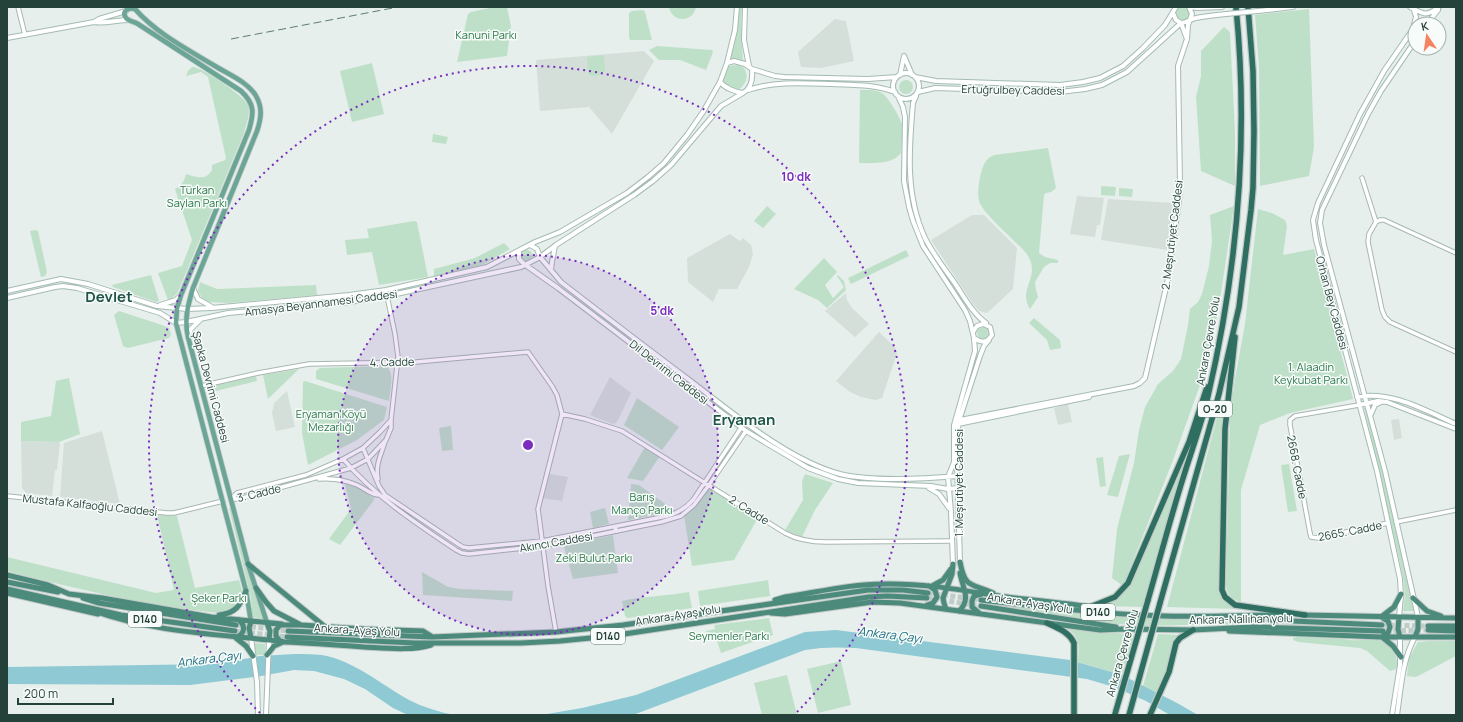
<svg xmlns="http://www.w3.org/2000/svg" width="1463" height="722" font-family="Manrope,sans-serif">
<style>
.built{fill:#d4dfda}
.green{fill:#bfe0c8}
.water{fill:#8ec9d4}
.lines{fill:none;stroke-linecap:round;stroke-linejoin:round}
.trunk-tunnel{stroke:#bfccc8;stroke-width:5;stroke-dasharray:5 2.5;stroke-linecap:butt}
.tertiary-casing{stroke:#a8b8b2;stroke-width:5.5}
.secondary-casing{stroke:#a4bbb3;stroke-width:6}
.primary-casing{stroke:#c2cac8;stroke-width:6}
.trunk-casing{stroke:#c2cac8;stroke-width:7}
.motorway-casing{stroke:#c2cac8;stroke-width:8}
.tertiary{stroke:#fff;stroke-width:3.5}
.secondary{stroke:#fff;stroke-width:4}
.primary{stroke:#6aa596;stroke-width:4.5}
.trunk{stroke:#4c8a7c;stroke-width:5}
.motorway{stroke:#2f6f62;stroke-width:5.5}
.rail{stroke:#5f7d75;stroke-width:1;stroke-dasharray:8 4;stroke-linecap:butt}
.secondary-bridge-casing{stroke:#a4bbb3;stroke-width:6;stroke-linecap:butt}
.motorway-bridge-casing{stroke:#c2cac8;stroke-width:8;stroke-linecap:butt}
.secondary-bridge{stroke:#fff;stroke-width:4}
.motorway-bridge{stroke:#2f6f62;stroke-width:5.5}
.ring{fill:none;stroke:#7b2cbf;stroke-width:2;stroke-dasharray:2 4}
.labels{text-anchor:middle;stroke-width:3;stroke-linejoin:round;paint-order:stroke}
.shield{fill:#f7fbf9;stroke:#637a73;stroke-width:1}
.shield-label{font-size:10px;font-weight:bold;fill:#24423a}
.park-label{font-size:11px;fill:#2d7a4b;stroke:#f7fbf9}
.street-label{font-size:11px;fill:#24423a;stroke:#f7fbf9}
.water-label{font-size:12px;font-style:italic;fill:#1c6f80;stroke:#f7fbf9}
.district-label{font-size:15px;font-weight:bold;fill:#1f5548;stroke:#f7fbf9}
.centre{fill:#7b2cbf;stroke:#f7fbf9;stroke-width:2}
.ring-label{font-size:12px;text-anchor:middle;font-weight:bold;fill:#7b2cbf;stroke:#f7fbf9;stroke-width:3;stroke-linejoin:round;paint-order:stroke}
</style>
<rect width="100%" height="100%" fill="#e6efeb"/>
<!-- built -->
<path class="built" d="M835 19 846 21 854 61 821 68 801 67 798 52Z
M644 51 654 61 612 134 589 107 540 111 536 60Z
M1077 196 1104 198 1100 225H1097L1095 237 1070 234Z
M1108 199 1174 203 1168 250 1101 240Z
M972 215H984L1017 248 1013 289 987 313 979 311 973 304 931 240Z
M730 234 740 241 743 238 751 245 753 254 749 267 737 289H719L713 302 688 282 687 258Z
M846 293 847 300 852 308 869 324 855 337 825 311Z
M879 332 895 347 897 353 882 398 876 400 861 397 850 392 836 381Z
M610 377 631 393 617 422 613 424 590 415Z
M287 391 295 427 276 431 272 413 274 403Z
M1068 404 1072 422 1058 425 1054 408Z
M1399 419 1402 438 1394 440 1391 420Z
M102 431 120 504 60 497 64 443Z
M21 441 59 442 60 444 57 470H55L52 496 26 493 22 488Z
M549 474 568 477 562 501 542 498Z"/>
<!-- green -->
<path class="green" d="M1176 13a7 7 0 1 1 14 0a7 7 0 1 1-14 0Z
M494 7H507L511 26 507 56 457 62 468 14 471 12Z
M669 7H696C693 23 672 23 669 7Z
M740 7H742L741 30 743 60 731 58 735 41Z
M1309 9 1314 147 1309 176 1260 186 1259 67 1255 15Z
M643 10 645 12 652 40H630L629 37V13L632 11Z
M1224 27 1230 32 1235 132V186L1201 171 1196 97 1201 76V51Z
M657 46 712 50 713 52 706 70 680 60H659L649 50Z
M604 55 605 72H602V75L591 76 588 73 587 57Z
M372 63 384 114 352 122 340 71Z
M737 65 743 67C750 75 746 85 738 90L724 83 722 79 728 66Z
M192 67C201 66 244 96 248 105 251 113 246 125 244 133L178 292 172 299 168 300 158 273 182 266 192 240 175 189C182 185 184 182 186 174 196 177 206 181 212 170V165L225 160 226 158 208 77 201 72 186 76 188 71Z
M899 87a7 7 0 1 1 14 0a7 7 0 1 1-14 0Z
M860 90C866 90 876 89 882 93 888 97 900 117 902 124 904 133 901 144 901 153 892 165 872 163 859 163Z
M433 134 448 137 446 144 432 142Z
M1048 148 1056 188 1051 192 1046 193 1044 195 1039 253 1045 257 1058 260V263H1050L1044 267 1035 282 1036 290 1038 297 1030 309C1018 290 1038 279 1030 260 1028 254 1022 248 1017 244 1008 234 982 212 979 201 977 193 979 184 980 177 983 167 984 159 994 155Z
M1101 186 1116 187 1115 196 1101 195Z
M1119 188 1133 189 1132 197 1119 196Z
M767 206 776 214 763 228 754 221Z
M1234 206 1218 313 1199 388 1172 463 1123 586 1112 578 1117 529 1134 463 1139 430 1145 407 1158 384 1173 371 1181 359 1188 325 1190 309 1198 302 1202 294 1209 266 1212 241 1210 215Z
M1258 209 1272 213 1285 220 1287 226 1283 255 1314 249 1353 399 1290 413 1260 425 1241 490V602C1231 599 1227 595 1226 584L1230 414 1235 379 1245 324Z
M414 221 417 222 428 277 379 285 372 252 347 255 345 240 369 238 367 229Z
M36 230 38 231 47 272 45 276 41 277 30 231Z
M504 243 510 249 484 264 434 278V269L475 258Z
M906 250 909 256 851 284 848 278Z
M521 256a6 6 0 1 1 12 0a6 6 0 1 1-12 0Z
M824 258 837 272 825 285 833 298 844 287 837 276 838 275 844 281 846 290 827 308 818 300 794 289Z
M151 275 159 301 156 302 113 287 112 285Z
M200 282 217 289 316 285 317 295 228 303 209 302 202 298 198 291Z
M119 311 162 325 169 328 171 334 169 338 128 348 123 346 114 315Z
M1034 318 1060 340 1061 348 1050 350 1047 340 1029 323Z
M977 333a6 6 0 1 1 12 0a6 6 0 1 1-12 0Z
M384 366C396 368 390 392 389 401L316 379V371L320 368Z
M299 369 268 399 263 375Z
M256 376 257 381 212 392 211 386Z
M69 378 80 434 59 442 21 441V422L51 416 56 381Z
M305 381 387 407 384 420 357 440 308 465 302 433 303 382Z
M637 398 679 427 662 450 624 425Z
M1220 406 1224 407 1222 440 1223 597 1228 603 1239 608V609L1167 607Z
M1364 408H1365L1381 466 1414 611H1403L1405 594 1403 577 1378 466Z
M451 426 453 450 442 451 439 428Z
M645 447 660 456 643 481 627 478Z
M1130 454 1118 497 1107 495 1119 456Z
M1103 457 1106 486 1100 487 1096 458Z
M1181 462 1184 464 1142 607 1105 606 1119 598 1127 588Z
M1289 464 1297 511 1288 512 1281 465Z
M805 474 833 483 815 510 802 537 785 530 803 500 802 481Z
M345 484 358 487 374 498V500L340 545 329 539 351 509Z
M631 484 639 485 675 511 628 520Z
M709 485 759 516 734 560 692 566 684 515Z
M229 508H231L245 562 264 619 252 617 251 598Z
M605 508 609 524 593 528 590 512Z
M157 515 177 516 195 588 239 580C240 584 242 589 242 593 242 605 229 611 219 613 147 606 77 589 7 571V557L156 593 174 590Z
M613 535 618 573 573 579 564 547 566 545Z
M422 572 448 587 461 589 513 591 512 601 423 595Z
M768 580 770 596 700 606 698 591Z
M689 592 692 608 628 618 625 616 622 601C644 596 667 596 689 592Z
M981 602C1113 622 1248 621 1382 626V627L1268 623 1143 626 1106 623 980 603Z
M769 618 773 635 721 653 715 635H707L706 631 715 629 714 625Z
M1066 627 1134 635 1122 675 1078 662C1079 645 1081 638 1066 627Z
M1158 634 1178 635 1170 651 1167 668 1158 693 1143 686Z
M1296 637 1344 639C1361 644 1387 631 1395 654 1397 659 1398 664 1396 669L1390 671 1367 651 1360 648 1298 642 1293 640V638Z
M1430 641H1456V656L1418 676 1415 677 1407 676 1409 658 1418 642Z
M254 643 265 644V655H256Z
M841 661 851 705 818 713 807 669Z
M787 675 797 715H762L754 683Z"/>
<!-- water -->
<path class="water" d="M836 630 1070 660 1122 675 1177 703 1198 715H1170L1146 701 1114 687 1087 679 856 648C838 647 822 647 805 650L633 715H541L582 708 636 695 805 632Z
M295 654C304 654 313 654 322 655 353 660 382 685 409 700 423 707 439 712 455 715H408L393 708 365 689 344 679 314 671 294 670 261 676 190 685 7 684V667L216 664 260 656Z"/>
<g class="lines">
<!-- trunk-tunnel -->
<path class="trunk-tunnel" d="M928 593 981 600
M927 598 981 606
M236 625 288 631
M1382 625 1428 626
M235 631 287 637
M1386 631 1428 630"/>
<!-- tertiary casing -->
<g class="tertiary-casing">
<path id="tertiary" d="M18 7 25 35
M1362 178 1376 222 1369 234 1368 242 1382 310 1385 317 1390 322 1456 352
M1376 222 1380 220H1384L1456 253
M201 386 258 373 309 364 416 362 528 352 552 386 557 395 562 414 538 509 548 586 556 632
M1359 405 1295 416 1290 420V425L1310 533 1311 537 1318 538 1388 523
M562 414 585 419 622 431 785 533C798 540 811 542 826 542L952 541
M363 448 379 486 385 495 458 544 463 547 469 548 542 541 667 516C678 513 685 509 693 500L741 428
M343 459C376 497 414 522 456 550L462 553 469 554 543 546 661 522 681 516 694 505 709 485 746 431
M319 479C332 478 345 480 357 485 364 488 371 495 378 495
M378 479C375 465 381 455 385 442
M7 496 167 513H174L223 501
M231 499H239L351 468 368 459 386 440 391 428V420L398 357 395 334 387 296
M231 499 237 493 306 475 343 459 363 448 380 432 391 420
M1396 522 1456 510"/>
</g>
<!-- secondary casing -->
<g class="secondary-casing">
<path id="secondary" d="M745 7 744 40 749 66
M1190 7 1197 8 1222 7
M1410 7C1423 14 1426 17 1439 7
M1258 11 1293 7
M1173 13 1176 20 1181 23
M94 22C105 24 117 20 129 20
M1181 23 1187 39 1188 25 1192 14 1189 7
M1427 24 1438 10
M7 38 94 22 99 19 126 11
M1415 41 1381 91 1368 114 1322 210 1320 223 1324 245 1385 471 1418 617
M734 61 745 64 752 69C753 79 752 88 743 93 735 92 725 88 720 82L727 63Z
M727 63 735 30 737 7
M752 69 775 76 784 77 868 79 897 77
M893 86a13 13 0 1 1 26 0a13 13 0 1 1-26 0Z
M900 75 904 56 912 75
M915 77 936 81 1060 85 1083 82 1100 78 1123 66 1143 48 1165 25 1176 7
M748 90C775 81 802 83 831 84 853 85 874 84 895 92
M918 92 935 88 1060 92 1085 89 1102 85 1127 72 1181 23C1187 23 1190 19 1196 18 1206 16 1216 15 1226 14
M898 96 903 107 905 117 904 181 909 207 913 221 923 246 965 310 970 321 974 338C981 343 987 343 992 335L990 327 983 324 977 326 973 332
M916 96 913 103C909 149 905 195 925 238 933 254 944 268 954 282 963 295 972 313 986 323
M530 245 537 249 540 257 561 282C606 317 651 351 696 385 736 416 791 461 840 474 874 482 923 479 958 476
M519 251V259L524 264 558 288 746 431 808 468 838 479 858 483 931 486 948 489 958 488
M551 270 552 262 555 246
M193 288 198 299 212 307
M7 291 61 279 88 284 157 306 187 309 212 308 349 295 386 290 487 267 535 242 560 232 627 193 648 177 664 163 687 135 703 112 720 82
M7 298 55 287 63 286 77 288 160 313 176 323 186 322 228 313 350 302 387 296 521 267 540 257 556 245 634 195 653 181 671 165 721 106 743 93
M160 305 176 300 180 296
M188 337 191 329 200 320
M1357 397C1391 390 1426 411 1456 424
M1359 405 1378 401 1387 402 1456 429
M1371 414 1375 405 1381 402
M960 420 1134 386 1140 383 1145 378 1168 279 1179 201 1180 183 1178 66 1187 39
M958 424 1089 397
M929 488 939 494 949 508
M615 527 616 531
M960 562 957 462 958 424 980 356 984 346 989 340
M953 564 951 512 948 477 954 462V425L975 351 974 338
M1399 617 1401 596 1400 579 1377 471 1316 240 1313 220 1318 203 1360 114 1384 71 1413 29 1416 17 1413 7
M251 638 257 682 258 715
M266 715 269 640
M1392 715 1400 665V637
M1397 715C1401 689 1402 660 1415 637"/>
</g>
<!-- primary casing -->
<g class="primary-casing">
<path id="primary" d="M251 622 246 591 176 323 177 308 181 295 249 130C254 113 255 104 241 91L138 24C135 22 128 21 126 18 121 11 129 7 135 9 156 33 187 49 215 66 228 74 248 82 256 96 263 108 261 119 257 131L193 288C188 305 184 319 188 337L248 564 267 623"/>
</g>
<!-- trunk casing -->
<g class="trunk-casing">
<path id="trunk" d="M960 562C965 589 971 583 993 593
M248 564 324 626
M7 575 48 585 69 594 102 598 211 617 282 624
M7 582 58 592
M932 586 943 580 951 569
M256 588 266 602 274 611 301 625 364 629 423 631 431 636
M7 589 121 615 235 631
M7 593 98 614
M83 598 99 603 236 625
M1413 598 1427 611 1441 616
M775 600 785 597C818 592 851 584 884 584 923 583 961 590 999 596 1035 601 1072 603 1108 610
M981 600C1042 607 1103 614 1164 616 1206 617 1248 615 1290 615
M927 605 933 603 937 597 935 590 929 586
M981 606 1116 627
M946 609 944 603 943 598 952 574 953 564
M94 611C155 633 221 634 285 642
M959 611C972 599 962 587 960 573
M771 613 785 614 872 602 900 603 1100 630 1124 629 1193 630 1252 627 1383 631
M979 613 972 607V601L974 596 982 594
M219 615C236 613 240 606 246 591
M1302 615 1456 618
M1381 617 1394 607 1401 594
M1381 617 1388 621 1390 627 1388 633 1383 636
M1399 617 1398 629 1400 637
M1248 619 1382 625
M251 622 249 628 251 638
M267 623 270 631 269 640
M301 625H280L276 630V636L280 641 285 642C311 643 338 645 364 647 384 648 412 651 431 645
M1428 626H1456
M1428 630 1456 631
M288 631 432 637 556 632 623 625 868 590H903L928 593
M1229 631 1381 637H1456
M236 637C245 634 246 626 239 620
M287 637 415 643H521L560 641 611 636 869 597 887 596 927 598
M1382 637 1393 646 1401 657
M1415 637 1418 629V617
M236 638 246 646 253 656
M267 655 274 646 283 642"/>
</g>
<!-- motorway casing -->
<g class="motorway-casing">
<path id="motorway" d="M1235 337 1225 429 1222 590 1225 597 1235 605 1305 615
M1148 600C1160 558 1171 516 1184 475 1192 449 1202 423 1208 396 1238 267 1249 139 1236 7
M1160 603 1219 394 1239 307 1251 210 1253 188 1254 131 1253 71 1248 7
M1090 607 1115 597 1128 583 1189 442 1207 387
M1047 623C1058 628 1069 632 1074 643V715
M1150 715 1169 672 1176 643 1180 638 1193 630"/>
</g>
<!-- tertiary -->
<use href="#tertiary" class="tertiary"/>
<!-- secondary -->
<use href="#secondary" class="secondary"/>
<!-- primary -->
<use href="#primary" class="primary"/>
<!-- trunk -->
<use href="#trunk" class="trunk"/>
<!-- motorway -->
<use href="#motorway" class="motorway"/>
<!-- rail -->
<path class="rail" d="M231 39 398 7"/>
<!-- secondary-bridge casing -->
<g class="secondary-bridge-casing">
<path id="secondary-bridge" d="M1226 14 1258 11"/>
</g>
<!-- motorway-bridge casing -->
<g class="motorway-bridge-casing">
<path id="motorway-bridge" d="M1115 714 1148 600
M1129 715 1160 603"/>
</g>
<!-- secondary-bridge -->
<use href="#secondary-bridge" class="secondary-bridge"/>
<!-- motorway-bridge -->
<use href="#motorway-bridge" class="motorway-bridge"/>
</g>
<!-- distance rings -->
<circle cx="528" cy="445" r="190" fill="#7b2cbf" fill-opacity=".12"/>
<g class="ring">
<circle cx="528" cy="445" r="190"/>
<path d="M260 713A379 379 0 1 1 796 713"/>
</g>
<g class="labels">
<!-- shield labels -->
<g class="shield">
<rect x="1198" y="401" width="34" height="16" rx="3"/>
<rect x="1081" y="604" width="34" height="16" rx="3"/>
<rect x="128" y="611" width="34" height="16" rx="3"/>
<rect x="591" y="628" width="34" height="16" rx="3"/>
</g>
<g class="shield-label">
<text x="1215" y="413">O-20</text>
<text x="1098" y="616">D140</text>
<text x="145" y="623">D140</text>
<text x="608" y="640">D140</text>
</g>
<!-- park labels -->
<g class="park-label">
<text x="486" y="39">Kanuni Parkı</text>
<text x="197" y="194">Türkan<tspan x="197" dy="13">Saylan Parkı</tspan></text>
<text x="1311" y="371">1. Alaadin<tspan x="1311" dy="13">Keykubat Parkı</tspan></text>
<text x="331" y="418">Eryaman Köyü<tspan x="331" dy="13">Mezarlığı</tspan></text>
<text x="642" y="501">Barış<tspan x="642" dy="13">Manço Parkı</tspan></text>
<text x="594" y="562">Zeki Bulut Parkı</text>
<text x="219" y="602">Şeker Parkı</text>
<text x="729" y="640">Seymenler Parkı</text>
</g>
<!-- street labels -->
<g class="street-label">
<text transform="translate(1013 90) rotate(1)" y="4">Ertuğrulbey Caddesi</text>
<text transform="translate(1172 235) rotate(-83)" y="4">2. Meşrutiyet Caddesi</text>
<text transform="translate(321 303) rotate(-7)" y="4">Amasya Beyannamesi Caddesi</text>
<text transform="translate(1332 303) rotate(75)" y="4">Orhan Bey Caddesi</text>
<text transform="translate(1208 341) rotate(-80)" y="4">Ankara Çevre Yolu</text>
<text transform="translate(392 362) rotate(-1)" y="4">4. Cadde</text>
<text transform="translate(669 372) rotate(38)" y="4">Dil Devrimi Caddesi</text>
<text transform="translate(211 387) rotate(75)" y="4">Şapka Devrimi Caddesi</text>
<text transform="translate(1297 467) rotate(79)" y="4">2668. Cadde</text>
<text transform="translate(959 483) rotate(-90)" y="4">1. Meşrutiyet Caddesi</text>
<text transform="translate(259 493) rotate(-13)" y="4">3. Cadde</text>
<text transform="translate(90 505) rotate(6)" y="4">Mustafa Kalfaoğlu Caddesi</text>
<text transform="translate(749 510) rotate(32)" y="4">2. Cadde</text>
<text transform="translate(1350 531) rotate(-11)" y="4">2665. Cadde</text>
<text transform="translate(556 542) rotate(-10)" y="4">Akıncı Caddesi</text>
<text transform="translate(1030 603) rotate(9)" y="4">Ankara-Ayaş Yolu</text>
<text transform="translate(678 615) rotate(-9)" y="4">Ankara-Ayaş Yolu</text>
<text transform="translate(1241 619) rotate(-1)" y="4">Ankara-Nallıhan yolu</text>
<text transform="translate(357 630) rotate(3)" y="4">Ankara-Ayaş Yolu</text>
<text transform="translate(1122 653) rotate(-74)" y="4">Ankara Çevre Yolu</text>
</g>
<!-- water labels -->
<g class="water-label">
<text transform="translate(890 635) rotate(7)" y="4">Ankara Çayı</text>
<text transform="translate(209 659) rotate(-7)" y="4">Ankara Çayı</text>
</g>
<!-- district labels -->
<g class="district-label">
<text x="109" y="302">Devlet</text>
<text x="744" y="425">Eryaman</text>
</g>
</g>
<circle cx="528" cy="445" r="6" class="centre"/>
<g class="ring-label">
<text x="796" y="181">10 dk</text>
<text x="662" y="315">5 dk</text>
</g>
<!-- border -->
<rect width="1463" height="722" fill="none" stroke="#24423a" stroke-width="16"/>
<!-- north arrow -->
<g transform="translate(1427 36) rotate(347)"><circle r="19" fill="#f7fbf9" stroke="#a3b1ad"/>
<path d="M0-3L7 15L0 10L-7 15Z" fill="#f4845f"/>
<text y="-6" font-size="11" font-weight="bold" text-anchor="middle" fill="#24423a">K</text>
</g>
<!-- scale -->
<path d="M18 698v6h95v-6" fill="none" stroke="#24423a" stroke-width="2"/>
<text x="24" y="698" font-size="12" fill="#24423a" stroke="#f7fbf9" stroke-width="3" paint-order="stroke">200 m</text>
</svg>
